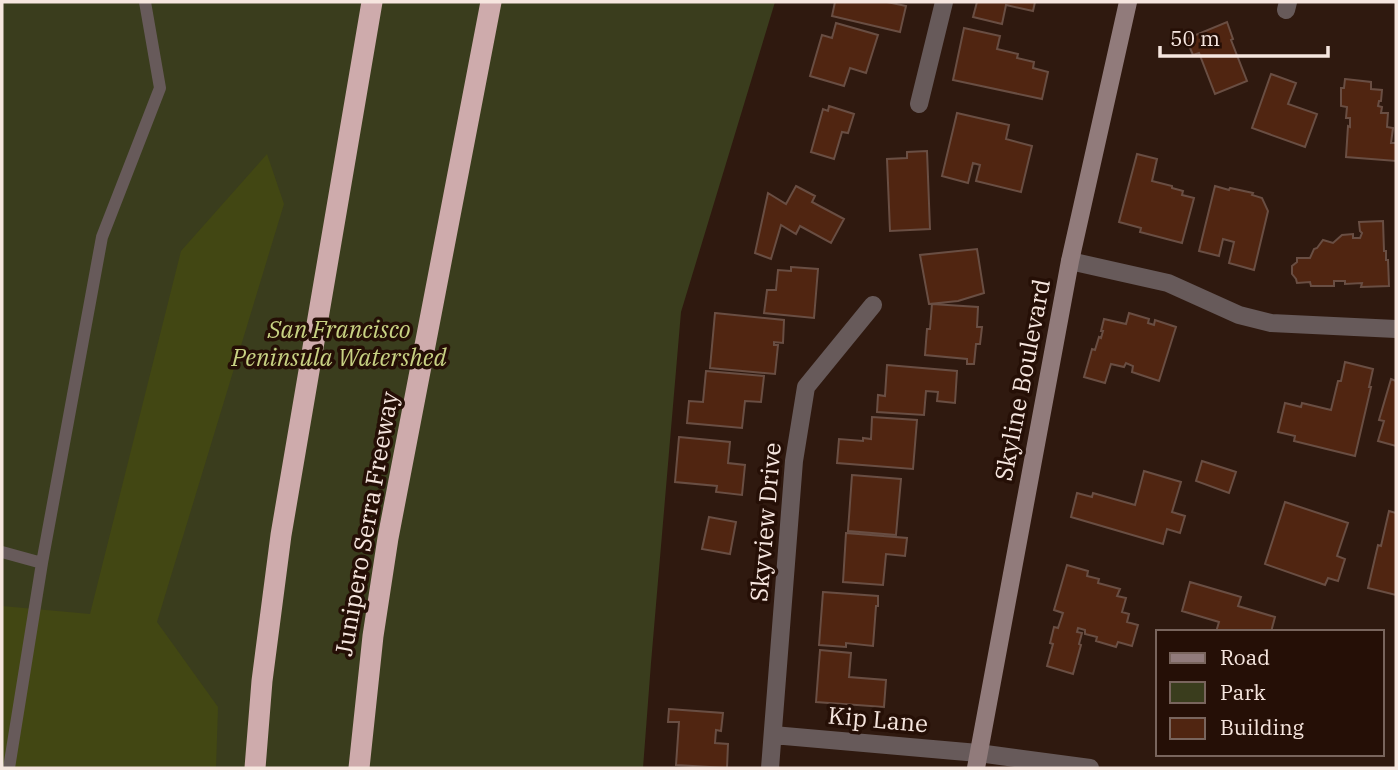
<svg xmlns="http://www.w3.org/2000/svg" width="1398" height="770" font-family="'IBM Plex Serif',serif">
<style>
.green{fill:#3a3d1d}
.forest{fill:#424713}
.building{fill:#502511;stroke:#694e43;stroke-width:2}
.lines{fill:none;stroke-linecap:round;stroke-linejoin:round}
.lane{stroke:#675a5a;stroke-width:12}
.street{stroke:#675a5a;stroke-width:18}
.secondary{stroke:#917b7b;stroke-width:18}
.highway{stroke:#ceabac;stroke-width:21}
.labels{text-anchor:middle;stroke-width:7;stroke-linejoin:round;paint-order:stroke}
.park-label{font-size:24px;font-style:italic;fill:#c8d283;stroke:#250f06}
.street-label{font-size:24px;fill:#f6e6df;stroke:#250f06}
</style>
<rect width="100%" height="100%" fill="#2f190f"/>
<!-- green -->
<path class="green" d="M2 2H775L681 312 651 663 643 768H2Z"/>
<!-- forest -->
<path class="forest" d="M267 154 284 204 157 622 218 707 216 768H2V606L90 614 181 251Z"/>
<!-- building -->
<path class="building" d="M835 2H887L906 6 900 32 832 16Z
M977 2H1035L1033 11 1006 5 1002 24 973 17Z
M1227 22 1233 39 1231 40 1247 81 1215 94 1199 53 1193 55 1186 39Z
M836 23 878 35 866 73 850 68 844 86 810 76 822 35 832 38Z
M964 28 1000 36 997 49 1018 54 1017 58 1034 62 1033 68 1048 72 1042 99 953 80Z
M1271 74 1296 83 1288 104 1317 114 1305 147 1252 128Z
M1345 79 1371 82V89L1382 90 1381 101H1379L1378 106 1382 107 1381 113H1388L1387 127 1393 128 1391 143H1396V161L1346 157 1348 126 1350 127V118H1346L1347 107 1341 106V88H1344Z
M829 106 854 114 848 133 842 132 834 159 811 152 823 109 828 111Z
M957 113 1009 125 1006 139 1032 146 1021 192 976 181 980 165 973 163 968 183 942 176Z
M927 151 930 229 890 231 887 159 907 158V152Z
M1137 154 1157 159 1152 181 1172 186V188L1183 191 1182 195 1194 198 1182 243 1140 232 1141 228 1119 222Z
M796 186 815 196 812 202 844 219 831 243 800 226 796 234 781 225 771 259 755 253 768 193 786 204Z
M1215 186 1229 190 1230 188 1253 193 1252 195 1262 198 1268 211 1254 270 1229 263 1234 242 1223 239 1219 256 1199 251Z
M1383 221 1384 251H1386V260H1388L1389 286 1361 287 1362 283 1345 284V281H1334V286H1311L1310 282 1297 283 1296 279 1292 274V266L1297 262V258H1310L1314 249 1317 248 1323 240 1333 243 1342 235 1353 234V238H1360L1362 233 1360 231 1359 222Z
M977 249 984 293 958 301 929 304 920 255Z
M791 267 818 269 814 318 764 313 767 290H776L778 270 791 271Z
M932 304 978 307 977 327H982L980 344H976L974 364H967V359L925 355 927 329H930Z
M715 313 784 320 783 343 774 342V345H778L775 374 710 368Z
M1129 313 1149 319 1148 323 1154 325 1155 320 1176 327 1159 381 1132 372 1133 366 1126 363 1124 367 1111 364 1105 383 1084 377 1092 349 1095 350 1099 337 1101 338 1103 331H1101L1104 319 1126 324Z
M1345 362 1373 369 1369 387H1371L1355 456 1294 441 1295 436 1278 432 1285 403 1301 407 1302 403 1331 410 1338 381H1341Z
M887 365 957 371 955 403 937 401 938 392 926 391 924 415 877 412 878 395 885 396Z
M706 371 764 376 761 402 745 401 742 428 687 423 689 401 703 402Z
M1391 379 1396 381V446L1378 441 1384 421 1379 420Z
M872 417 917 420 913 469 837 463 839 439 863 441V438L871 439Z
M679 437 730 442 728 463 745 465 742 495 716 492 717 486 675 482Z
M1202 461 1236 472 1229 493 1196 481Z
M1144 471 1181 482 1172 512 1185 516 1180 533 1167 529 1163 544 1071 517 1077 493 1092 497 1093 493 1135 505Z
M852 475 901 479 896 535 848 531Z
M1285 502 1348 523 1337 556 1345 559 1338 581 1328 578 1325 585 1265 564Z
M1389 511 1396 513V595L1368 588 1378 545 1381 546Z
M709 517 736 522 730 554 702 549Z
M846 533 907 538 905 556 886 554 883 585 843 582Z
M1067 565 1088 571 1087 576 1099 579 1098 583 1120 589 1117 596 1126 598 1122 612 1129 614 1127 622 1138 625 1132 646 1118 642 1116 647 1096 641 1097 637 1085 634V630L1078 628 1077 632 1082 633 1079 644 1081 645 1073 674 1047 666 1053 644 1050 643 1054 627 1058 628 1063 613 1054 610Z
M1190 582 1241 597 1238 606 1275 617 1271 632H1216L1219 622 1182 611Z
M823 592 878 596V606H876L873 646 846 643V647L819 645Z
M820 650 851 653 849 677 886 680 884 707 816 702Z
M669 709 723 713 721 731 716 730 715 743 728 744 727 768 676 765 679 722H668Z"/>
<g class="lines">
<!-- lane -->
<path class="lane" d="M2 552 42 563
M9 768 42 563 102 237 160 88 145 2"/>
<!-- street -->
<path class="street" d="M1286 10 1288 2
M919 104 944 2
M1070 261 1168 283 1239 315 1271 323 1396 329
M773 735 978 753 1090 768
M770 768 794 461 806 387 873 305"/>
<!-- secondary -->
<path class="secondary" d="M976 768 1070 261 1128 2"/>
<!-- highway -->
<path class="highway" d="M255 768 262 681 281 535 372 2
M359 768 373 636 388 538 491 2"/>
</g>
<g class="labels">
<!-- park labels -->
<g class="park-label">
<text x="339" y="338">San Francisco<tspan x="339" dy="28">Peninsula Watershed</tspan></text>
</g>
<!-- street labels -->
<g class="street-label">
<text transform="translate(1023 380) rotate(-79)" y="8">Skyline Boulevard</text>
<text transform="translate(766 522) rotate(-85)" y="8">Skyview Drive</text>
<text transform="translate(367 524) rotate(-80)" y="8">Junipero Serra Freeway</text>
<text transform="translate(878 720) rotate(5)" y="8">Kip Lane</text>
</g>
</g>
<!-- border -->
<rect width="1398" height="770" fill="none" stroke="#f6e6df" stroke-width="7"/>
<!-- legend -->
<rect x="1156" y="630" width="228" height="126" fill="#250f06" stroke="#79655d" stroke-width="2"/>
<rect x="1170" y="653" width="35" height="10" fill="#917b7b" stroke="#79655d" stroke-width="2"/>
<text x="1220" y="665" font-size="21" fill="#f6e6df">Road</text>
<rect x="1170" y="682" width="35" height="21" fill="#3a3d1d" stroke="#79655d" stroke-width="2"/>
<text x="1220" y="700" font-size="21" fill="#f6e6df">Park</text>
<rect x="1170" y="718" width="35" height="21" fill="#502511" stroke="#79655d" stroke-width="2"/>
<text x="1220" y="735" font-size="21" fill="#f6e6df">Building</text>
<!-- scale -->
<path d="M1160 46v10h168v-10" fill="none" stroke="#f6e6df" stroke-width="3.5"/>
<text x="1170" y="46" font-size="21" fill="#f6e6df" stroke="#250f06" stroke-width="5" paint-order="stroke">50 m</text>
</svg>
